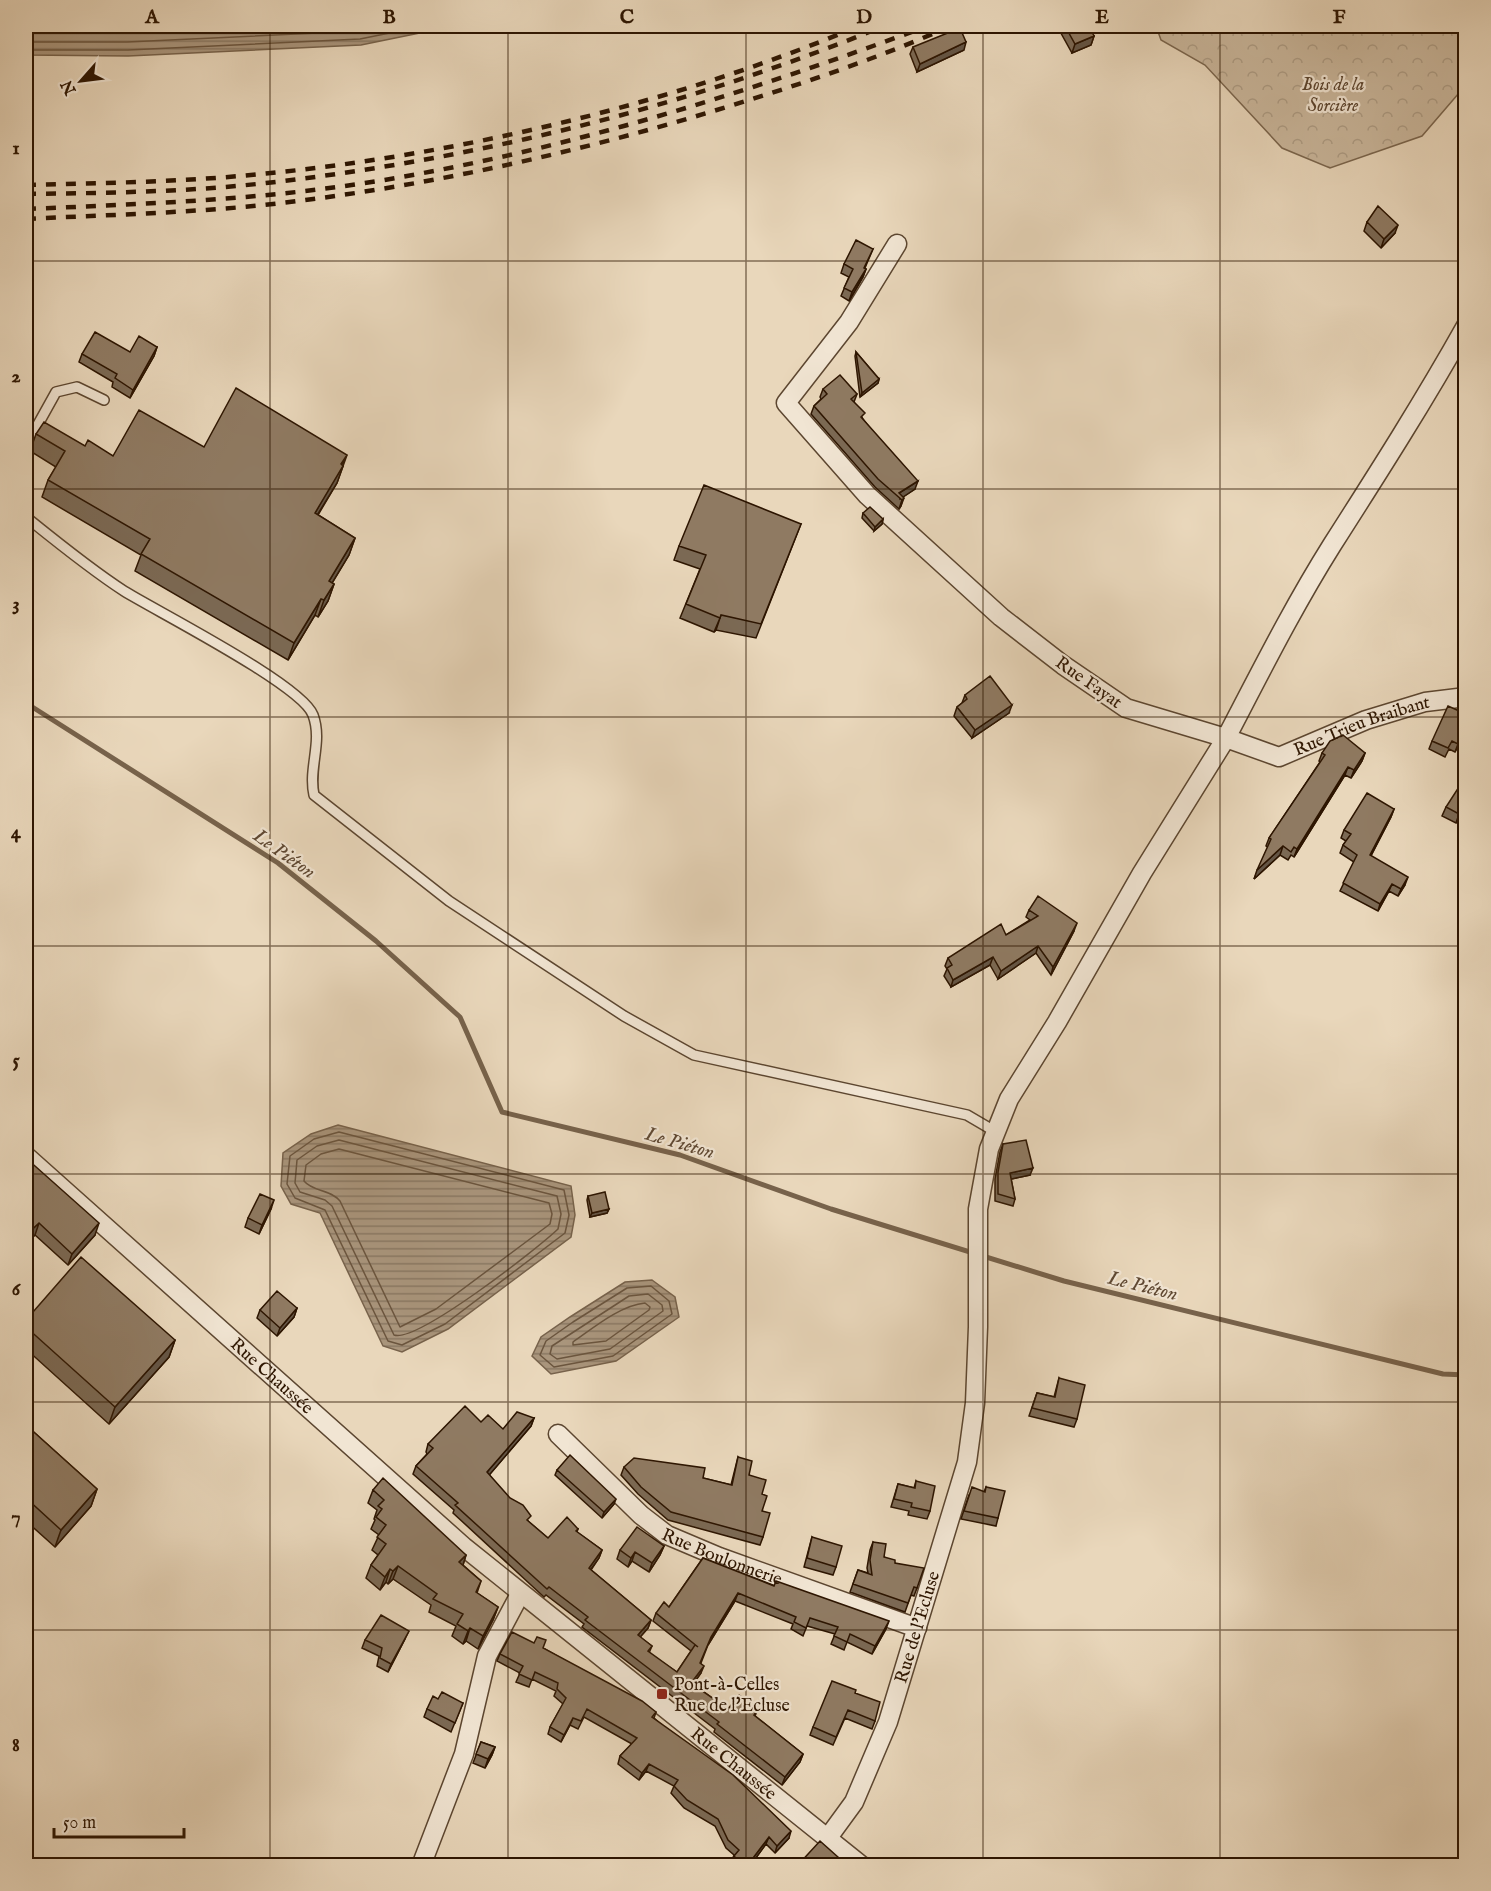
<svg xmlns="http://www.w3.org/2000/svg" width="1491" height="1891" font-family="'IM FELL English',serif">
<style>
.forest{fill:url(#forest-crowns);stroke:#7b664e;stroke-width:1.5}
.water{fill:url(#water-rules);stroke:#77624b;stroke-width:1.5}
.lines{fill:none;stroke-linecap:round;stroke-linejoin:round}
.shore{stroke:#6b553e;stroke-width:1.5}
.stream{stroke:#77624b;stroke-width:5}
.lane-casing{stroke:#5c4630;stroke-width:12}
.street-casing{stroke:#5c4630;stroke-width:21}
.lane{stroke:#f1e5d3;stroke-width:9}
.street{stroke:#f1e5d3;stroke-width:18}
.rail{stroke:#2d1501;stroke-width:4.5;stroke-dasharray:10 10;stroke-linecap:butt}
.wall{fill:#7b6954;stroke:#2d1501;stroke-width:1.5}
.shaded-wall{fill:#645545;stroke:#2d1501;stroke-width:1.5}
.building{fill:#8f7a62;stroke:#2d1501;stroke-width:1.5}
.grid{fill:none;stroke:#2d1501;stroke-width:1.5;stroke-opacity:0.55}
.poi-dot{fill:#8f2418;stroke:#f1e5d3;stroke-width:2}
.labels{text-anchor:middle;stroke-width:4.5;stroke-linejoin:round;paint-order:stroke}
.park-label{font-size:18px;font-style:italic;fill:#5c452f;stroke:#f1e5d3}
.street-label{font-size:18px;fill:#2d1501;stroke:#f1e5d3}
.poi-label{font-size:18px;fill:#2d1501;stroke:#f1e5d3;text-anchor:start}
.water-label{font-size:20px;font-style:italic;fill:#5f4832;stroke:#f1e5d3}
.neatline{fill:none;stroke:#2d1501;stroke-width:2}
.grid-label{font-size:20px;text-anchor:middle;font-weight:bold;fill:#2d1501}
</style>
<defs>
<pattern id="forest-crowns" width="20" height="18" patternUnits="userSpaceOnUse" patternTransform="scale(1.5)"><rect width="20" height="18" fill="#c9b69b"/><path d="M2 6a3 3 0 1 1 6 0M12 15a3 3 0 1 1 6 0" fill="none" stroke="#ad9c84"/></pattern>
<pattern id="water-rules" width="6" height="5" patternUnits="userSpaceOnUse" patternTransform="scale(1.5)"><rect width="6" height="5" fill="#a9957c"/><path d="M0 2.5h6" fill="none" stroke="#8a7863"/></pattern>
</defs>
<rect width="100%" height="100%" fill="#e9d7bb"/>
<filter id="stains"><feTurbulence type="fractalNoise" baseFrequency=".00333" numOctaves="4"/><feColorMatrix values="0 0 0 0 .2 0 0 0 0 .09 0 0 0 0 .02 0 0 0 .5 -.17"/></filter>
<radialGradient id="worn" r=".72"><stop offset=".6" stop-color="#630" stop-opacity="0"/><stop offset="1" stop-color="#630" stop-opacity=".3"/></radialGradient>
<!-- forest -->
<path class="forest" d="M1156 26H1465V86L1422 136 1330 168 1282 148 1205 65 1161 40Z"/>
<!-- water -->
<path class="water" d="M26 26H454L361 45 128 56 26 55Z
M338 1125 571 1186 575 1215 571 1237 448 1329 402 1352 383 1346 320 1213 291 1204 281 1186 283 1153 311 1134Z
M652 1280 675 1297 679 1317 616 1361 551 1374 532 1356 541 1337 570 1317 625 1282Z"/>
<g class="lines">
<!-- shore -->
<path class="shore" d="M26 33H127L289 26
M26 42H127L359 31 387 26
M26 50H128L360 39 424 26
M339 1132 564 1190 569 1215 565 1233 445 1324 402 1345 388 1341 325 1210 295 1198 287 1184 290 1156 314 1139Z
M339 1140 557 1196 561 1214 558 1229C537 1249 417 1343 394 1335L332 1206 325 1200 300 1192 295 1183 297 1160 317 1146Z
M339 1149 549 1203 552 1214 550 1224 436 1309 400 1327 340 1201C330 1189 313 1192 304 1181L306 1165 321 1154Z
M651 1286 669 1301 672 1314 613 1356 554 1367 540 1355 546 1341 573 1322 627 1288Z
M648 1294 662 1305 663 1311 610 1349 557 1359 550 1354 552 1346 629 1296Z
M645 1303 650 1307 649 1310 606 1341 573 1345V1342C593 1328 621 1305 645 1303Z"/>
<!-- stream -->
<path class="stream" d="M26 703 278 863 376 941 460 1017 502 1112 680 1155 831 1209 1064 1281 1443 1374 1466 1375"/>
<!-- lane casing -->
<g class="lane-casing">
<path id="lane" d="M26 446 56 392 77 387 104 400
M26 517C57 542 90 569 124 591 158 612 302 685 313 715 323 742 308 768 314 795L449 901 624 1016 694 1055 967 1115 996 1132"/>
</g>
<!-- street casing -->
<g class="street-casing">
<g id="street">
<path id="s1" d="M1466 326C1424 401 1378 473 1332 545 1293 607 1260 673 1226 738L1279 757 1366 720 1425 702 1466 697"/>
<path id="s2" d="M26 1156 464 1547 862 1866"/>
<path id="s3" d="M558 1434 641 1515 667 1535 719 1557 917 1628"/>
<path id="s4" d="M827 1839 854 1802 888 1722 967 1462 975 1403 978 1327V1209L989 1149 1009 1099 1057 1022 1142 873 1226 738 1126 708 1063 665 1001 617 867 495 786 403 849 322 897 244"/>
<path d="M421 1866 464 1754 487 1656 520 1594"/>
</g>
</g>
<!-- lane -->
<use href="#lane" class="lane"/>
<!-- street -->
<use href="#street" class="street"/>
<!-- rail -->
<path class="rail" d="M26 185C104 183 183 182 261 174 459 155 676 103 859 26
M26 194C106 193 186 192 266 183 478 159 686 107 884 26
M26 209C143 204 261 200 378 181 567 150 749 92 928 26
M26 219C105 215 185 213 264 205 409 189 550 159 690 118 778 92 867 63 951 26"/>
</g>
<!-- wall -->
<path class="wall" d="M1057 26H1089L1094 36 1091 45 1072 53Z
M913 47 964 50 917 72 910 54Z
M1367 222 1395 233 1381 248 1364 231Z
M873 249 865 268 866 269 863 277 849 301 841 296 849 277 841 273 844 264Z
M157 347 154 356 130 398 112 387 113 382 79 362 82 354 130 352Z
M856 352 879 379 878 383 860 397 855 356Z
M823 389 857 394 854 402 863 419 915 489 903 497 901 506 899 509 875 487 811 414 814 406 821 399 820 397Z
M36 434 85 446 113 456 204 447 343 466 337 483 318 515 355 538 349 555 332 583 334 584 328 601 318 617 315 615 288 660 135 571 141 555 42 497 48 480 56 467 30 451Z
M863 513 883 519 882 524 874 531 862 518Z
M801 524 756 638 716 630 714 632 680 618 700 569 674 560 679 546Z
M965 695 1009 713 972 738 954 716 957 707 962 703Z
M1466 731 1455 752 1449 749 1445 757 1429 749 1432 741Z
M1322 753H1365L1362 761 1351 778 1345 775 1294 857 1291 855 1288 860 1280 855 1254 879 1268 847 1266 846 1269 838 1320 762 1319 761Z
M1446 807H1466L1456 823 1442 816Z
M1394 809 1391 817 1371 856 1405 885 1398 896 1389 891 1378 911 1340 891 1354 862 1340 853 1343 845 1346 841 1341 838 1344 830Z
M1029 910 1074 931 1051 975 1036 953 998 979 990 965 951 987 944 976 947 969 945 966 948 958 1006 935 1030 920 1026 917Z
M1003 1144 1030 1175 1011 1179 1015 1199 1013 1206 995 1201V1179L1000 1152Z
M26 1158 95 1235 68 1265 35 1235 26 1243Z
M588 1196 609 1209 607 1213 590 1217 587 1200Z
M271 1209 259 1234 245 1227 248 1218Z
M297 1308 294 1317 277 1336 257 1318 260 1310Z
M26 1320 175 1340 169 1357 109 1424 26 1349Z
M1059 1378 1077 1419 1074 1427 1029 1416 1037 1393 1054 1397Z
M534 1418 531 1426 489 1475 529 1522 548 1538 578 1529 577 1532 602 1550 599 1558 591 1570 651 1620 648 1628 640 1637 652 1646 649 1653 677 1672 691 1651 653 1621 656 1613 669 1607 703 1558 886 1629 872 1654 847 1642 844 1650 831 1644 835 1634 807 1626 803 1636 791 1629 793 1624 735 1601 708 1645 701 1663V1673L693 1684 728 1709H758L755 1716 803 1754 800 1762 782 1785 714 1732 715 1729 582 1627 584 1624 546 1595 544 1597 453 1513 454 1510 413 1474 416 1466 427 1454 426 1452 428 1444 481 1422 503 1429Z
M26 1425 97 1489 91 1506 55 1547 26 1521Z
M738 1457 749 1475 762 1494 763 1537 760 1545 668 1520 638 1494 621 1475 624 1467 703 1478 731 1485Z
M557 1470 614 1504 602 1518 555 1475Z
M916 1481 930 1511 927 1519 908 1515 909 1511 891 1507 898 1484 914 1488Z
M986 1487 998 1518 996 1526 961 1519 969 1495 984 1492Z
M373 1490 466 1555 463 1565 481 1581 477 1593 498 1607 493 1620 478 1649 466 1641 463 1644 452 1636 456 1626 429 1612 431 1605 393 1579 388 1584 386 1582 380 1590 366 1578 371 1565 378 1555 372 1550 379 1535 371 1529 375 1520 374 1519 377 1510 368 1503Z
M812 1537 836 1567 833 1575 804 1567Z
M873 1542 884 1557 895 1563 917 1588 914 1596 911 1595 905 1612 850 1592 858 1570 868 1573 867 1568 870 1550Z
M664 1546 660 1555 649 1572 632 1561 628 1567 617 1559 620 1550Z
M405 1639 388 1672 377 1666 379 1656 362 1648 365 1640Z
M543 1648 656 1712 654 1718 789 1838 775 1853 766 1844 750 1866H733L731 1863 734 1855 726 1848 715 1826 684 1808 671 1793 674 1786 646 1771 639 1780 618 1764 620 1756 632 1744 584 1717 578 1729 570 1725 561 1742 548 1734 550 1727 563 1704 554 1696 556 1691 532 1679 529 1687 516 1682 520 1673 497 1661 500 1654Z
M855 1693 875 1721 872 1729 845 1718 833 1745 810 1735 813 1727Z
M438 1699 463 1703 451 1732 424 1717 427 1709Z
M481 1742 495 1747 492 1755 485 1768 473 1763Z"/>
<!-- shaded-wall -->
<path class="shaded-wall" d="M1094 36 1091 45 1072 53 1075 44Z
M966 42 964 50 917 72 920 64Z
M1398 225 1395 233 1381 248 1384 239Z
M866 269 863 277 849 301 852 292Z
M157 347 154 356 130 398 133 390Z
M879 379 878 383 860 397 862 393Z
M347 455 337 483 308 530 315 513Z
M918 481 915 489 900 499 899 493Z
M904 498 901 506 899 509 902 500Z
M883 519 882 524 874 531 875 527Z
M355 538 349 555 323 598 329 581Z
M334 584 328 601 318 617 324 600Z
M321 599 315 615 288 660 294 643Z
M721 615 716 630 714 632 720 618Z
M1012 705 1009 713 972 738 975 730Z
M1466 728V731L1455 752 1458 744Z
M1365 753 1362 761 1351 778 1354 770Z
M1348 767 1345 775 1294 857 1297 849Z
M1466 804V807L1456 823 1459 814Z
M1394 809 1391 817 1367 863 1370 855Z
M1283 846 1280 855 1254 879 1257 870Z
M1408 877 1405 885 1398 896 1401 889Z
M1392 884 1389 891 1378 911 1380 904Z
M1077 923 1074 931 1051 975 1053 967Z
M1038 946 1036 953 998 979 1001 971Z
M993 957 990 965 951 987 953 980Z
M1033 1168 1030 1175 1007 1180 1010 1173Z
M274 1200 271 1209 259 1234 262 1225Z
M609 1209 607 1213 590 1217 592 1213Z
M39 1223 35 1235 26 1243V1235Z
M99 1223 95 1235 68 1265 72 1254Z
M297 1308 294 1317 277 1336 280 1328Z
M175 1340 169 1357 109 1424 115 1407Z
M534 1418 531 1426 485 1480 487 1472Z
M97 1489 91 1506 55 1547 61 1530Z
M616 1499 614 1504 602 1518 604 1512Z
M664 1546 660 1555 649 1572 652 1563Z
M602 1550 599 1558 586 1576 589 1568Z
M635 1552 632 1561 628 1567 631 1558Z
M466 1555 462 1568 459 1562Z
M398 1566 393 1579 388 1584 393 1571Z
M390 1569 386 1582 380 1590 385 1577Z
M738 1593 735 1601 708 1645 711 1637Z
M498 1607 493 1620 478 1649 483 1636Z
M651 1620 648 1628 635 1643 638 1635Z
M889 1621 886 1629 872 1654 875 1646Z
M470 1628 466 1641 463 1644 468 1631Z
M409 1631 405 1639 388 1672 391 1664Z
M704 1666 701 1673 689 1690 691 1683Z
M573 1718 570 1725 561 1742 564 1735Z
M495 1747 492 1755 485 1768 488 1759Z
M803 1754 800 1762 782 1785 785 1777Z
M649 1764 646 1771 639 1780 642 1773Z
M791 1831 789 1838 775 1853 777 1846Z
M769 1837 766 1844 750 1866H747Z"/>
<!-- building -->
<path class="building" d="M1065 26H1089L1094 36 1075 44Z
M960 28 966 42 920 64 913 47Z
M1378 206 1398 225 1384 239 1367 222Z
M856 240 873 249 864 268 866 269 852 292 844 288 853 269 844 264Z
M95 332 130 352 139 336 157 347 133 390 115 378 117 374 82 354Z
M856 352 879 379 862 393Z
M840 375 857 394 851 399 865 413 861 417 918 481 899 493 904 498 902 500 878 479 814 406 827 394 823 389Z
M236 388 347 455 341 464 343 466 315 513 355 538 329 581 334 584 324 600 321 599 294 643 141 554 150 539 48 480 65 451 36 434 44 422 85 446 88 440 113 456 139 410 204 447Z
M704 485 801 524 761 624 721 615 720 618 686 604 706 555 679 546Z
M870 507 883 519 875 527 863 513Z
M990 676 1012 705 975 730 957 707 967 699 965 695Z
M1448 706 1466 714V728L1458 744 1452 741 1448 748 1432 741Z
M1343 735 1365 753 1354 770 1348 767 1297 849 1294 847 1291 852 1283 846 1257 870 1271 839 1269 838 1325 755 1322 753 1330 741Z
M1466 776V804L1459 814 1446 807Z
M1367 793 1394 809 1370 855 1408 877 1401 889 1392 884 1380 904 1343 883 1357 855 1343 845 1351 834 1344 830Z
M1038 896 1077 923 1053 967 1038 946 1001 971 993 957 953 980 947 968 952 965 948 958 1001 924 1006 935 1038 916 1029 910Z
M1026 1140 1033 1168 1010 1173 1015 1199 998 1194V1172L1003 1144Z
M26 1158 99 1223 72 1254 39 1223 26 1235Z
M605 1192 609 1209 592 1213 588 1196Z
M260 1194 274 1200 262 1225 248 1218Z
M81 1257 175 1340 115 1407 26 1327V1320Z
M277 1291 297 1308 280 1328 260 1310Z
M1059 1378 1085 1385 1077 1419 1032 1408 1037 1393 1055 1397Z
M465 1406 481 1422 488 1415 503 1429 517 1412 534 1418 487 1472 510 1498 523 1505 531 1516 527 1520 548 1538 567 1517 578 1529 576 1531 602 1550 589 1568 651 1620 638 1635 652 1646 648 1651 677 1672 695 1645 698 1647 656 1613 664 1602 669 1607 703 1558 774 1586 776 1581 889 1621 875 1646 850 1634 847 1642 834 1636 838 1627 810 1618 806 1628 794 1622 796 1617 738 1593 711 1637 700 1663 704 1666 691 1683 728 1709 739 1695 758 1709 754 1715 803 1754 785 1777 717 1724 719 1722 585 1620 588 1617 549 1587 547 1589 455 1505 458 1503 416 1466 433 1448 428 1444Z
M26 1425 97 1489 61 1530 26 1498Z
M570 1455 616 1499 604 1512 557 1470Z
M738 1457 752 1461 749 1475 766 1480 762 1494 767 1496 762 1511 770 1513 763 1537 671 1512 641 1487 624 1467 634 1458 705 1468 703 1478 732 1485Z
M383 1478 466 1555 459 1562 481 1581 476 1592 498 1607 483 1636 470 1628 468 1631 457 1624 463 1614 433 1599 437 1594 398 1566 393 1571 390 1569 385 1577 371 1565 386 1544 377 1537 386 1525 376 1517 382 1509 378 1506 384 1500 373 1490Z
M916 1481 935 1486 930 1511 911 1507 912 1503 894 1499 898 1484 915 1488Z
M972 1487 985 1492 986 1487 1005 1491 998 1518 964 1511Z
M637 1527 664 1546 652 1563 635 1552 631 1558 620 1550Z
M812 1537 842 1546 836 1567 807 1558Z
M873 1542 886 1544 884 1557 895 1560V1563L924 1568 917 1588 914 1587 908 1603 853 1584 858 1570 872 1575 870 1560Z
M381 1615 409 1631 391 1664 380 1658 382 1648 365 1640Z
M512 1632 534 1643 537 1637 546 1640 543 1648 642 1701 656 1712 652 1717 733 1775 791 1831 777 1846 769 1837 747 1866H743L734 1856 739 1850 728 1840 718 1819 687 1800 674 1786 678 1780 649 1764 642 1773 620 1756 637 1738 587 1709 581 1721 573 1718 564 1735 550 1727 566 1698 557 1689 558 1683 535 1672 532 1680 519 1674 523 1666 500 1654Z
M832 1681 856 1690 855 1693 880 1702 875 1721 848 1710 836 1737 813 1727Z
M442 1692 463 1703 455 1723 427 1709 433 1696 438 1699Z
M481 1742 495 1747 488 1759 476 1754Z
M820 1841 848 1866H797Z"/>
<!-- grid -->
<path class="grid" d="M270 26V1866M508 26V1866M746 26V1866M983 26V1866M1220 26V1866M26 261H1466M26 489H1466M26 717H1466M26 946H1466M26 1174H1466M26 1402H1466M26 1630H1466"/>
<!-- markers -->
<rect class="poi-dot" x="656" y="1688" width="12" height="12" rx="3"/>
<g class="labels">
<!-- park labels -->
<g class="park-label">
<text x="1333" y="90">Bois de la<tspan x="1333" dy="21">Sorcière</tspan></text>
</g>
<!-- street labels -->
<g class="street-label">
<text transform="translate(1089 682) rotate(35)" y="6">Rue Fayat</text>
<text dy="6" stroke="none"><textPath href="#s1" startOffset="622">Rue Trieu Braibant</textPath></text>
<text dy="6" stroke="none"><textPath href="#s2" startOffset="330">Rue Chaussée</textPath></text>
<text dy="6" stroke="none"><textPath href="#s3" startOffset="208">Rue Boulonnerie</textPath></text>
<text dy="6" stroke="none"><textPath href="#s4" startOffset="232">Rue de l'Ecluse</textPath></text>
<text dy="6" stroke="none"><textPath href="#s2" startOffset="933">Rue Chaussée</textPath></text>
</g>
<!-- poi labels -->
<g class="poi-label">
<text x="674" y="1690">Pont-à-Celles<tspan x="674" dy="21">Rue de l'Ecluse</tspan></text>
</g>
<!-- water labels -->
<g class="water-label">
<text transform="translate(285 853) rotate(35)" y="7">Le Piéton</text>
<text transform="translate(680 1142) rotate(16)" y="7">Le Piéton</text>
<text transform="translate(1143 1285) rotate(14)" y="7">Le Piéton</text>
</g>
</g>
<!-- margin -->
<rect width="1491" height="1891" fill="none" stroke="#e9d7bb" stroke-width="66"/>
<!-- north arrow -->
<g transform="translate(81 81) rotate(242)" stroke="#f1e5d3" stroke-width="4.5" paint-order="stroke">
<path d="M0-4.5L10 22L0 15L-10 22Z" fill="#2d1501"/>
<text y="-9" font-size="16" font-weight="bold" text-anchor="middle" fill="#2d1501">N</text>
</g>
<!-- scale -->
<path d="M54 1828v9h130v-9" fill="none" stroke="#2d1501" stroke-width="3"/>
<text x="63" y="1828" font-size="18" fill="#2d1501" stroke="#f1e5d3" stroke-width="4.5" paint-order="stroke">50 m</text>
<rect x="33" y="33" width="1425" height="1825" class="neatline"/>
<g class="grid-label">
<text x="152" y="23">A</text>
<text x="389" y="23">B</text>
<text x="627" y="23">C</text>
<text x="864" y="23">D</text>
<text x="1102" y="23">E</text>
<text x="1339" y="23">F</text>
<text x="16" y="154">1</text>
<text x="16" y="382">2</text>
<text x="16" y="610">3</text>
<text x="16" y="838">4</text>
<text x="16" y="1066">5</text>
<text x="16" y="1295">6</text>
<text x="16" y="1523">7</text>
<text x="16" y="1751">8</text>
</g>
<rect width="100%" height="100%" filter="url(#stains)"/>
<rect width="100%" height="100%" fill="url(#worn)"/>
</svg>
